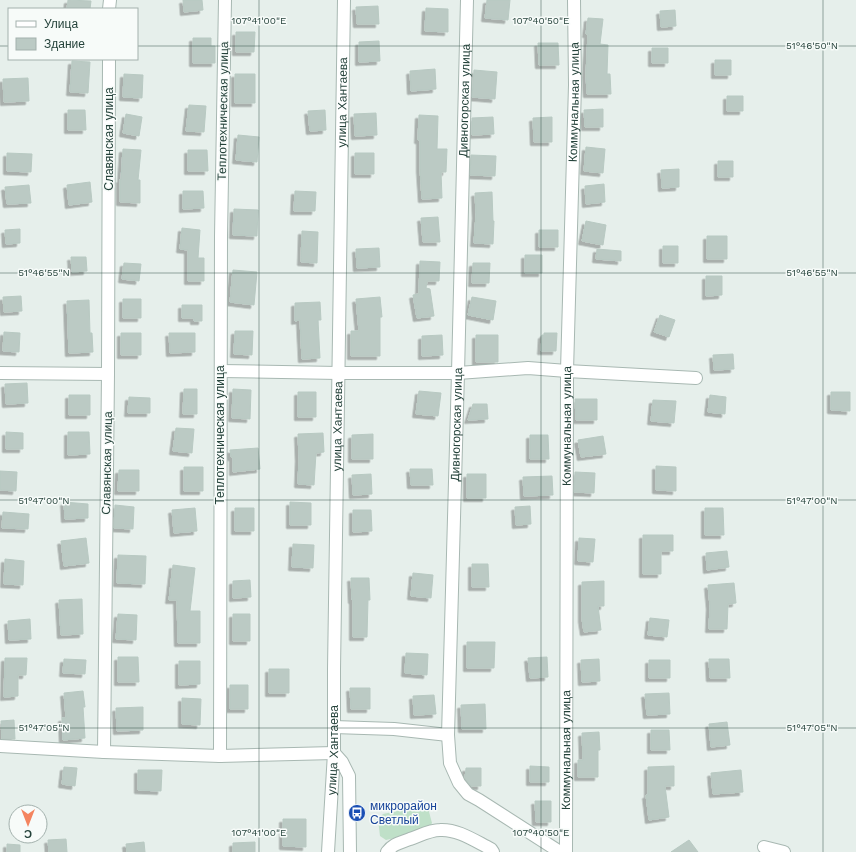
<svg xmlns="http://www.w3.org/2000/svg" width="856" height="852" font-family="'Work Sans',sans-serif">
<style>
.green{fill:#bfe0c8}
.building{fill:#bbcac4;stroke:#b8c9c2;filter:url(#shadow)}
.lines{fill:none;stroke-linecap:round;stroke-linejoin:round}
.minor-casing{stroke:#a8b8b2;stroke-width:14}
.minor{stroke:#fff;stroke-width:12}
.ticks{fill:none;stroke:#24423a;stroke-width:1;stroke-opacity:0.45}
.labels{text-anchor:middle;stroke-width:3;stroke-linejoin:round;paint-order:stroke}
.street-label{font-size:12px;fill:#24423a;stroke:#f7fbf9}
.transit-label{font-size:12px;fill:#164399;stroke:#f7fbf9;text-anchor:start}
.ticks-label{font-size:10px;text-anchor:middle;fill:#24423a;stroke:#f7fbf9;stroke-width:3;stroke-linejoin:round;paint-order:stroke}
</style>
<defs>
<filter id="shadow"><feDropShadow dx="-3.5" dy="3.5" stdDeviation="0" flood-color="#0004"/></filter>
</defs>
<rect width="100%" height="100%" fill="#e6efeb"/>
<!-- green -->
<path class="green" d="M422 806 428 808 432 823 428 830 386 840 380 836 378 819 383 814Z"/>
<!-- building -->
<path class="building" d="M68 0 91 1 90 9H67Z
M183 0H202L203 10 184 12Z
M487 0H510L508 20 485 18Z
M378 6 379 24H357L356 7Z
M426 8 448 9V32L425 31Z
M675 10 676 26 661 27 660 11Z
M588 18 603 19 600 44 608 45 607 74H610L611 94H587L586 74 588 34H586Z
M236 32H255L254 52H236Z
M193 38H211V46H215V63H193Z
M379 41 380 61 359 62V42Z
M538 43H558L559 65H539Z
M652 48H668V63H652Z
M715 60H731V75H715Z
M72 61 90 62 88 93 70 92Z
M435 69 436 89 411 91 410 71Z
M474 70 497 72 495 99 472 97Z
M124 74 143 75 142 98 123 97Z
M235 74H255V103H235Z
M28 78 29 101 4 102 3 79Z
M727 96H743V111H727Z
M189 105 206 106 204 132 186 131Z
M603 109V127H585L584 110Z
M68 110H85L86 130H68Z
M325 110 326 130 310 131 308 111Z
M376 113 377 135 355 136 354 114Z
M126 114 142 117 139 136 123 133Z
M419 115 438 116 437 149H447L446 172H441L442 198 422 199 420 169V140H418Z
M493 117 494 134 472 135V118Z
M552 117V142H534L533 118Z
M238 135 259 137 257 162 236 160Z
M586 147 605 149 603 173 584 171Z
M123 149 141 150 138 180H140V203L120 202V179L121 180Z
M188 150H207L208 171H188Z
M7 153 32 154 31 172 7 171Z
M355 153H374V174H355Z
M471 155 496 156 495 176 470 175Z
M718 161H733V177H718Z
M679 169V187L662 188 661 170Z
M90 182 92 202 69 205 67 185Z
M604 184 605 202 586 204 585 186Z
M29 185 31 203 7 204 5 187Z
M183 191H203L204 208 183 209Z
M295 191 316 192 315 211H294Z
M492 192 493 221H494L493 244 474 243 476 215 475 193Z
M234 209 258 210 257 236 233 235Z
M438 217 440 242H423L421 218Z
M586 221 606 225 603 245 582 241Z
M182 228 200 230 198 258H204V281H188V250L180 249Z
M20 229V243L6 244 5 230Z
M539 230H558V247H539Z
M302 231 318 232 317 263 301 262Z
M707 236H727V259H707Z
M663 246H678V263H663Z
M379 248 380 267 357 268 356 249Z
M597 249 621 251V261L596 259Z
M525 255H542V273H525Z
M71 257H86L87 271 72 272Z
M420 261 440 262 439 281H427L426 288 430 289 434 316 417 318 413 295 419 294Z
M124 263 141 264 139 281 122 279Z
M473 263H490L489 283H472Z
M233 270 257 272 254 305 230 302Z
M706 276H722V295L706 296Z
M21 296 22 311 4 312 3 297Z
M380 297 382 317H380V356H351V331H359L356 299Z
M472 297 496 301 493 320 468 315Z
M123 299H141V318H123Z
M89 300 90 333H92L93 352 69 353 67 301Z
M320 302 321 320H318L320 358 302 359 300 320 295 321V303Z
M182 305H202V321H194V318H182Z
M660 315 675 320 669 337 654 332Z
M235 331H253L252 355 234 354Z
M4 332 20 333 19 352 3 351Z
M121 333H141V355H121Z
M169 333H195V352L170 353Z
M544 333H557L556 351H541L542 335H544Z
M442 335 443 355 422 356V336Z
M476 335H498V362H476Z
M733 354 734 369 714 370 713 355Z
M27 383 28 403 6 404 5 384Z
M184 389H197V414H183Z
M233 389 251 390 250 419 232 418Z
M419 391 441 393 438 416 416 414Z
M298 392H316V417H298Z
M831 392H850V411L831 410Z
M69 395H90V415H69Z
M710 395 726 397 725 414 708 412Z
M129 397 150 398V413H128Z
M575 399H597V420H576Z
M653 400 676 401 674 423 651 421Z
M473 404H487L488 419 468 420Z
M176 428 194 429 192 453 173 451Z
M6 432 23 433V449H6Z
M68 432H89L90 454 68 455Z
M323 433 324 452 316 453 314 485 298 484 299 458 298 434Z
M373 434V459H352V435Z
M530 435H548L549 459H530Z
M603 436 606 454 581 457 578 440Z
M258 448 260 469 233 472V457H231L230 450Z
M656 466 676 467V491L656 490Z
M184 467H203V491H184Z
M410 469H432L433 485H411Z
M119 470H139V491H118Z
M0 471 17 472 16 491 0 490Z
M575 472 595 473 594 493 574 492Z
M371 474 372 494 353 495 352 475Z
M467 474H486V498H467Z
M552 476 553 495 524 496 523 477Z
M64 502 88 504V518L65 519Z
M290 502 311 503V525H290Z
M115 505 134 507 133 529 114 528Z
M530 506 531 524 516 525 515 507Z
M195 508 197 531 174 533 172 510Z
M235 508H254V531H235Z
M705 508H723L724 535H705Z
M353 510H371L372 531 353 532Z
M3 512 29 514 28 529 2 528Z
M643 535H673V551H661V574H643Z
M86 538 89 563 64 566 61 541Z
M579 538 595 539 593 562 578 561Z
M293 544 314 545 313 568 292 567Z
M727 551 729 567 707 570 706 553Z
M118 555 146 556 145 584 117 583Z
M5 559 24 561 23 585 4 584Z
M472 564H488L489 587H472Z
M173 565 195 568 190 611H200V643H178L177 600H169Z
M413 573 433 575 431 598 411 596Z
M351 578H369L370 600H368L367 637H353V600H352Z
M250 580 251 597 233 598V581Z
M604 581V606H598L601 630 584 632 582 619V582Z
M734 583 736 603 728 604 727 629H709L710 606 708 585Z
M82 599 83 634 61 635 59 600Z
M118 614 137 615 136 640 116 639Z
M233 614H250V641H233Z
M650 618 669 620 667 637 648 635Z
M30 619 31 639 9 640 8 621Z
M467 642H495L494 668H467Z
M406 653 428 654 427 675 405 673Z
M118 657H138L139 682H118Z
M547 657 548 677 530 678 528 658Z
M5 658H27L26 675H18V696L4 697Z
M64 659 86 660 85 674 63 673Z
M599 659 600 681 582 682 581 660Z
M709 659H729L730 678H710Z
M649 660H670V678H649Z
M179 661H200V684L179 685Z
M269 669H289V693H269Z
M230 685H248V709H230Z
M350 688H370V709H351Z
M83 691 85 707H83L85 738 63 740 62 718H66L64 693Z
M669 693 670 714 647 715 645 694Z
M434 695 436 714 414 715 413 696Z
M182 698 201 699 200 725 182 724Z
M485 704 486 729H462L461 705Z
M143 707V730L117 731 116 708Z
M14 720 15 739H2L1 721Z
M727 722 730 745 711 747 709 724Z
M651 730H669L670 750H651Z
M599 732 600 750H598V777H578V760H583L582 733Z
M530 766 549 767V782H530Z
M674 766V786H665L669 817 649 820 646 795H648V767Z
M64 767 77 768 75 786 62 784Z
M466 768H481V786H471L465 779Z
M138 770H162L161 791 138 790Z
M741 770 743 792 713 794 711 773Z
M535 801H551V822H536Z
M283 819H306V847L283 846Z
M66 839 67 852H49L48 840Z
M689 840 698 852H671Z
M144 842 145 852H127L126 844Z
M255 842V852H233V843Z
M7 844 20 845V852H7Z"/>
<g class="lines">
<!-- minor casing -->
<g class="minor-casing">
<g id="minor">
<path d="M225 0 221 236 220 756 334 753"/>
<path d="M109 9 110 0"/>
<path d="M109 59 108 374 104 752 220 756"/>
<path d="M221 371 338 373H458L528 368 567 371 696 378"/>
<path d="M0 373 108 374"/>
<path id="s1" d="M334 727 394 729 448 735 458 373 467 0"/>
<path d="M448 735 450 763 459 783 468 794 479 800 560 852"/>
<path d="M0 746 104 752"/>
<path d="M334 753 342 762 349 776 350 852"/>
<path d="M764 847 784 852"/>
<path id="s2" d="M328 852 334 753V669L344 0"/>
<path d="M387 852C394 843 400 843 410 839 419 836 430 830 440 830 458 829 475 841 491 849L493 852"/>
<path id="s3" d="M566 852 567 371 575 85 574 0"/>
</g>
</g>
<!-- minor -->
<use href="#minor" class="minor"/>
</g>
<!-- ticks -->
<path class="ticks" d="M259 0V852M541 0V852M823 0V852M0 46H9M137 46H856M0 273H856M0 500H856M0 728H856"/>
<!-- icons -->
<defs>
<g id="bus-disc" transform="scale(0.9)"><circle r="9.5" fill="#1a4fb4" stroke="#f7fbf9"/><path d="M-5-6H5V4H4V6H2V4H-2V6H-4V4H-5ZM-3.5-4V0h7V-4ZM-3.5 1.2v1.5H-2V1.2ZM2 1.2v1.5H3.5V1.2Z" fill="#fff"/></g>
</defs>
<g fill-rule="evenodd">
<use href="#bus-disc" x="357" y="813"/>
</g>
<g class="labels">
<!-- street labels -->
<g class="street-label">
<text dy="4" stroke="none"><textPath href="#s1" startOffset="749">Дивногорская улица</textPath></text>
<text dy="4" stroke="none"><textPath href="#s2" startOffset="750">улица Хантаева</textPath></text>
<text dy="4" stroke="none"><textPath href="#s3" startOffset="750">Коммунальная улица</textPath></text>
<text transform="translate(223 111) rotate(-89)" y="4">Теплотехническая улица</text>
<text transform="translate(109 139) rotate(-90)" y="4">Славянская улица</text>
<text dy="4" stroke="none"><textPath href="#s1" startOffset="425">Дивногорская улица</textPath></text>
<text dy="4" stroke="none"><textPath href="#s2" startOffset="426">улица Хантаева</textPath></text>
<text dy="4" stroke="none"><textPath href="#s3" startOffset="426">Коммунальная улица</textPath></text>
<text transform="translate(220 435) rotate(-90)" y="4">Теплотехническая улица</text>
<text transform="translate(107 463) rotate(-89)" y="4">Славянская улица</text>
<text dy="4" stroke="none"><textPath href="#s2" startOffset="102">улица Хантаева</textPath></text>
<text dy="4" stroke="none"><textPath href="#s3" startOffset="102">Коммунальная улица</textPath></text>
</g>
<!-- transit labels -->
<g class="transit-label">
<text x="370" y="810">микрорайон<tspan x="370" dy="14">Светлый</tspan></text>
</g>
</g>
<g class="ticks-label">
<text x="259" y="24">107°41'00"E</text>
<text x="541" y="24">107°40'50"E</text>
<text x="812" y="49">51°46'50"N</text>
<text x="812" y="276">51°46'55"N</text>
<text x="44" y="276">51°46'55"N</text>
<text x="812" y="504">51°47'00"N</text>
<text x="44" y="504">51°47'00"N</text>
<text x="812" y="731">51°47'05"N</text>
<text x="44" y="731">51°47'05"N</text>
<text x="259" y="836">107°41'00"E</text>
<text x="541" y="836">107°40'50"E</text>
</g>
<!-- legend -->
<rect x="8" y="8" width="130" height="52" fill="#f7fbf9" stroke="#a3b1ad"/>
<rect x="16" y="21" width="20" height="6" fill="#ffffff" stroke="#a3b1ad"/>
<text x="44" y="28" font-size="12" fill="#24423a">Улица</text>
<rect x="16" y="38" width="20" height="12" fill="#bbcac4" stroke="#a3b1ad"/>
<text x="44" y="48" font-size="12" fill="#24423a">Здание</text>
<!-- north arrow -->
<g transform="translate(28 824) rotate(180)"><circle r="19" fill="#f7fbf9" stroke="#a3b1ad"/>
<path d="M0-3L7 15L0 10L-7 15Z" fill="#f4845f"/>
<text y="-6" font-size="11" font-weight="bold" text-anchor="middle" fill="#24423a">С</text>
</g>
</svg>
